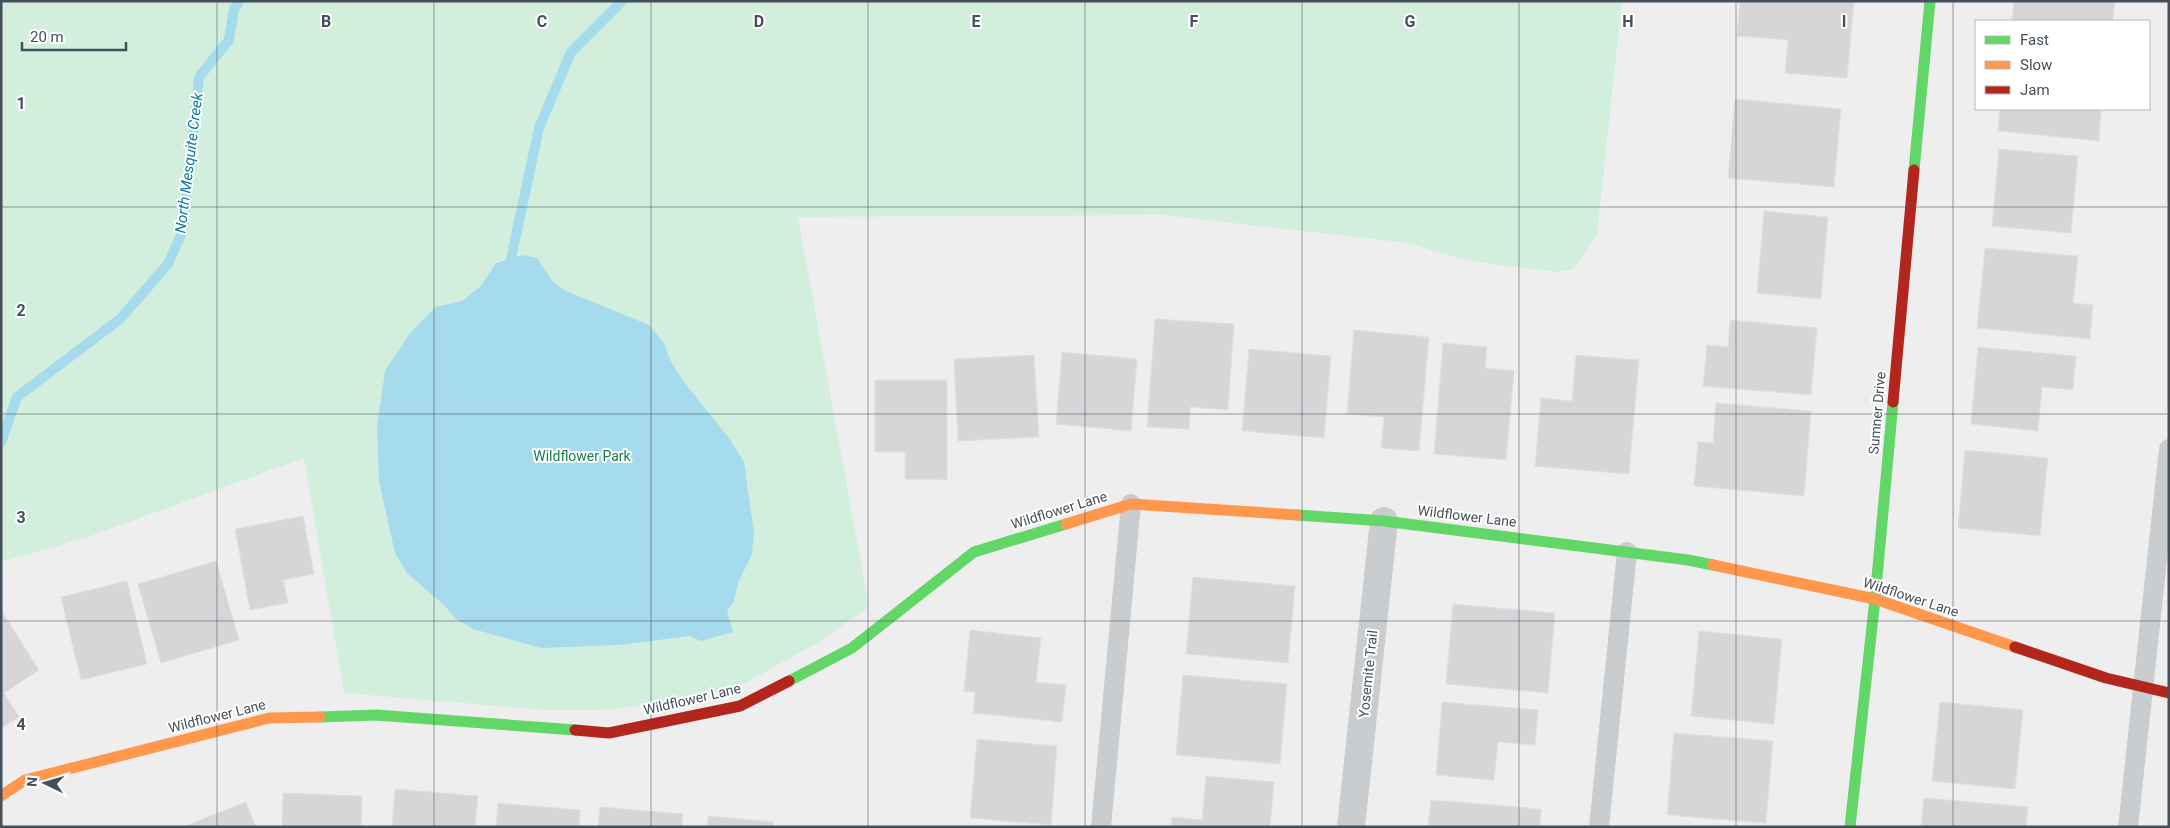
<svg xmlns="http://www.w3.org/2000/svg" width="2170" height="828" font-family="Roboto,sans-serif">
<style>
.green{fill:#d2efde}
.water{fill:#a6dbed}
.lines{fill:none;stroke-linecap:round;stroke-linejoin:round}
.stream{stroke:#a6dbed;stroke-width:10}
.building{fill:#d6d6d8;stroke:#e0e0e1}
.lane{stroke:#cacdcf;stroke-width:20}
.street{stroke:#cacdcf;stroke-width:28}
.fast{stroke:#63d668;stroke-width:11}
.slow{stroke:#ff974d;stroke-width:11}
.jam{stroke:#b3261e;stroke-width:11}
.grid{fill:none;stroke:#45505b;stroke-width:1;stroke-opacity:0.55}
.labels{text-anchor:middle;stroke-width:4;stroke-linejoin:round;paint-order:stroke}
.street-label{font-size:14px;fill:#45505b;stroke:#fff}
.park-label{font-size:14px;fill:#167c4d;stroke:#fff}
.water-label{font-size:15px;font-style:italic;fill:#0b7aa0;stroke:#fff}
.grid-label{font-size:16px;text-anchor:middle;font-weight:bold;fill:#45505b;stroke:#fff;stroke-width:4;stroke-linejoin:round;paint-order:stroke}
</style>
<rect width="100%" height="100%" fill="#efeeee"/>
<!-- green -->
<path class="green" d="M1 1H1622L1597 234 1574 269 1556 272 1470 261 1407 243 1164 215 798 217 869 607 819 642 745 683 700 696 660 703 607 710H544L344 693 304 458 85 538 1 562Z"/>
<!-- water -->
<path class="water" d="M523 255 537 258 553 282 566 291 649 325 664 343 671 362 684 382 729 438 744 462 754 533 752 554 738 583 734 602 727 610 733 632 701 641 689 636 620 645 541 648 473 629 456 619 444 605 407 573 395 553 379 481 377 427 385 371 410 333 436 307 462 301 481 286 496 263Z"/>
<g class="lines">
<!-- stream -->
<path class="stream" d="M511 259 539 128 571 52 622 1
M1 442 17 397 120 319 168 264 183 230 199 77 229 40 234 9 239 1"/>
</g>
<!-- building -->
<path class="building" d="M1740 1H1854L1847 78 1785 73 1788 40 1737 36Z
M2014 1H2115L2113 21H2012Z
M1735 99 1841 109 1834 187 1728 178Z
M2000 109H2101L2099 141 1998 131Z
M1999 149 2078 156 2071 233 1992 226Z
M1764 211 1828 217 1821 299 1757 293Z
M1985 248 2078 256 2073 303 2093 305 2090 339 1977 328Z
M1155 319 1234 324 1228 410 1190 407 1189 429 1147 427Z
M1730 320 1817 328 1811 395 1703 386 1707 345 1728 347Z
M1354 330 1429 337 1419 451 1381 448 1384 417 1347 414Z
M1443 343 1487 347 1485 368 1514 371 1506 460 1434 454Z
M1978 347 2076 356 2073 390 2042 387 2038 431 1971 424Z
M1249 349 1331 356 1324 438 1242 431Z
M1062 352 1137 359 1131 431 1056 424Z
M1034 355 1039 437 958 441 954 359Z
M1576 355 1639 360 1629 474 1535 466 1541 398 1572 401Z
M875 380H947V480L905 479V452H875Z
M1716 403 1811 411 1804 496 1694 486 1698 442 1713 443Z
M1965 450 2048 458 2040 536 1958 528Z
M303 516 314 574 283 580 288 603 250 610 235 529Z
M216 561 239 640 161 663 138 584Z
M1193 577 1295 586 1288 663 1186 654Z
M127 581 147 664 81 680 61 597Z
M1453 604 1555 613 1548 693 1446 684Z
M1 610 39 670 4 693 19 717 1 728Z
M970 630 1041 638 1036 682 1066 685 1062 722 973 713 975 692 964 691Z
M1699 631 1782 639 1774 724 1691 716Z
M1183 675 1287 684 1280 764 1176 755Z
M1442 702 1538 710 1535 745 1498 742 1494 780 1436 775Z
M1940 702 2023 710 2015 789 1932 781Z
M1674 733 1773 741 1766 823 1667 815Z
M977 739 1057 746 1051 825 970 818Z
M1206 776 1274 782 1270 827H1171L1172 817 1202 820Z
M395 789 478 796 475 827H392Z
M283 793 362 796 361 827H282Z
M1924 798 2028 807 2026 827H1921Z
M1431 800 1541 809 1540 827H1428Z
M246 802 256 827H183Z
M498 803 580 810 579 827H496Z
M600 807 683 814 682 827H598Z
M708 816 774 822 773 827H707Z"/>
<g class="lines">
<!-- lane -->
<path class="lane" d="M1101 827 1131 504
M1599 827 1627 552
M2128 827 2169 449"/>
<!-- street -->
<path class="street" d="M1351 827 1384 521"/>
<!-- fast -->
<path class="fast" d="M1914 170 1930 1
M1297 515 1384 521 1688 560 1713 565
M789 681 852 648 974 552 1066 524
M320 717 376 715 575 730
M1850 827 1875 599 1893 402"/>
<!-- slow -->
<path class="slow" d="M1066 524 1131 504 1297 515
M1713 565 1875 599 2015 647
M1 796 25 780 269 718 320 717"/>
<!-- jam -->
<path class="jam" d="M1893 402 1914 170
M2015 647 2106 678 2169 693
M575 730 609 733 740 706 789 681"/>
</g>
<!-- grid -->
<path class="grid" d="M217 1V827M434 1V827M651 1V827M868 1V827M1085 1V827M1302 1V827M1519 1V827M1736 1V827M1953 1V827M1 207H2169M1 414H2169M1 621H2169"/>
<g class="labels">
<!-- street labels -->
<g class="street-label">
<text transform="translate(1877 413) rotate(-85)" y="5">Sumner Drive</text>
<text transform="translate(1059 510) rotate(-17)" y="5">Wildflower Lane</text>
<text transform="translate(1467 516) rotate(7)" y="5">Wildflower Lane</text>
<text transform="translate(1911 597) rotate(18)" y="5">Wildflower Lane</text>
<text transform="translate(1368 674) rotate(-84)" y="5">Yosemite Trail</text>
<text transform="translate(692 699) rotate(-13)" y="5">Wildflower Lane</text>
<text transform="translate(217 716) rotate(-14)" y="5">Wildflower Lane</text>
</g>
<!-- park labels -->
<g class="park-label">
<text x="582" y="461">Wildflower Park</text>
</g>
<!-- water labels -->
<g class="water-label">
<text transform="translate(189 163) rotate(-83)" y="5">North Mesquite Creek</text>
</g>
</g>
<g class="grid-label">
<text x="326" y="27">B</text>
<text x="542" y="27">C</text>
<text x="759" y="27">D</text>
<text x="976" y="27">E</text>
<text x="1194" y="27">F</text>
<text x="1410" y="27">G</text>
<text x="1628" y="27">H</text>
<text x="1844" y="27">I</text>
<text x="21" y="109">1</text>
<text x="21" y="316">2</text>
<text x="21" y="523">3</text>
<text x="21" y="730">4</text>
</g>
<!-- border -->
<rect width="2170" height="828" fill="none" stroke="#45505b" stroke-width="5"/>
<!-- legend -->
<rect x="1975" y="20" width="175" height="90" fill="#ffffff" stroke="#b5b9bd"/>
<rect x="1985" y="36" width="25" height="8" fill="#63d668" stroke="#b5b9bd"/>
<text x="2020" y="45" font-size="15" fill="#45505b">Fast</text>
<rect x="1985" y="61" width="25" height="8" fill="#ff974d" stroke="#b5b9bd"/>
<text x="2020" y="70" font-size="15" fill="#45505b">Slow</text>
<rect x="1985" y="86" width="25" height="8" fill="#b3261e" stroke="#b5b9bd"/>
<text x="2020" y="95" font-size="15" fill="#45505b">Jam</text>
<!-- north arrow -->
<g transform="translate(45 783) rotate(275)" stroke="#ffffff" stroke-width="4" paint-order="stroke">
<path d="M0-4L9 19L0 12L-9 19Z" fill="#45505b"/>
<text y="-8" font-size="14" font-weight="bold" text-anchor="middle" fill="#45505b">N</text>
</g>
<!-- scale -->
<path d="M22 42v8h104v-8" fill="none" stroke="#45505b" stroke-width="2.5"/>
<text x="30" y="42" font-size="15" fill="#45505b" stroke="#ffffff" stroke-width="4" paint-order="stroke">20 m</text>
</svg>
